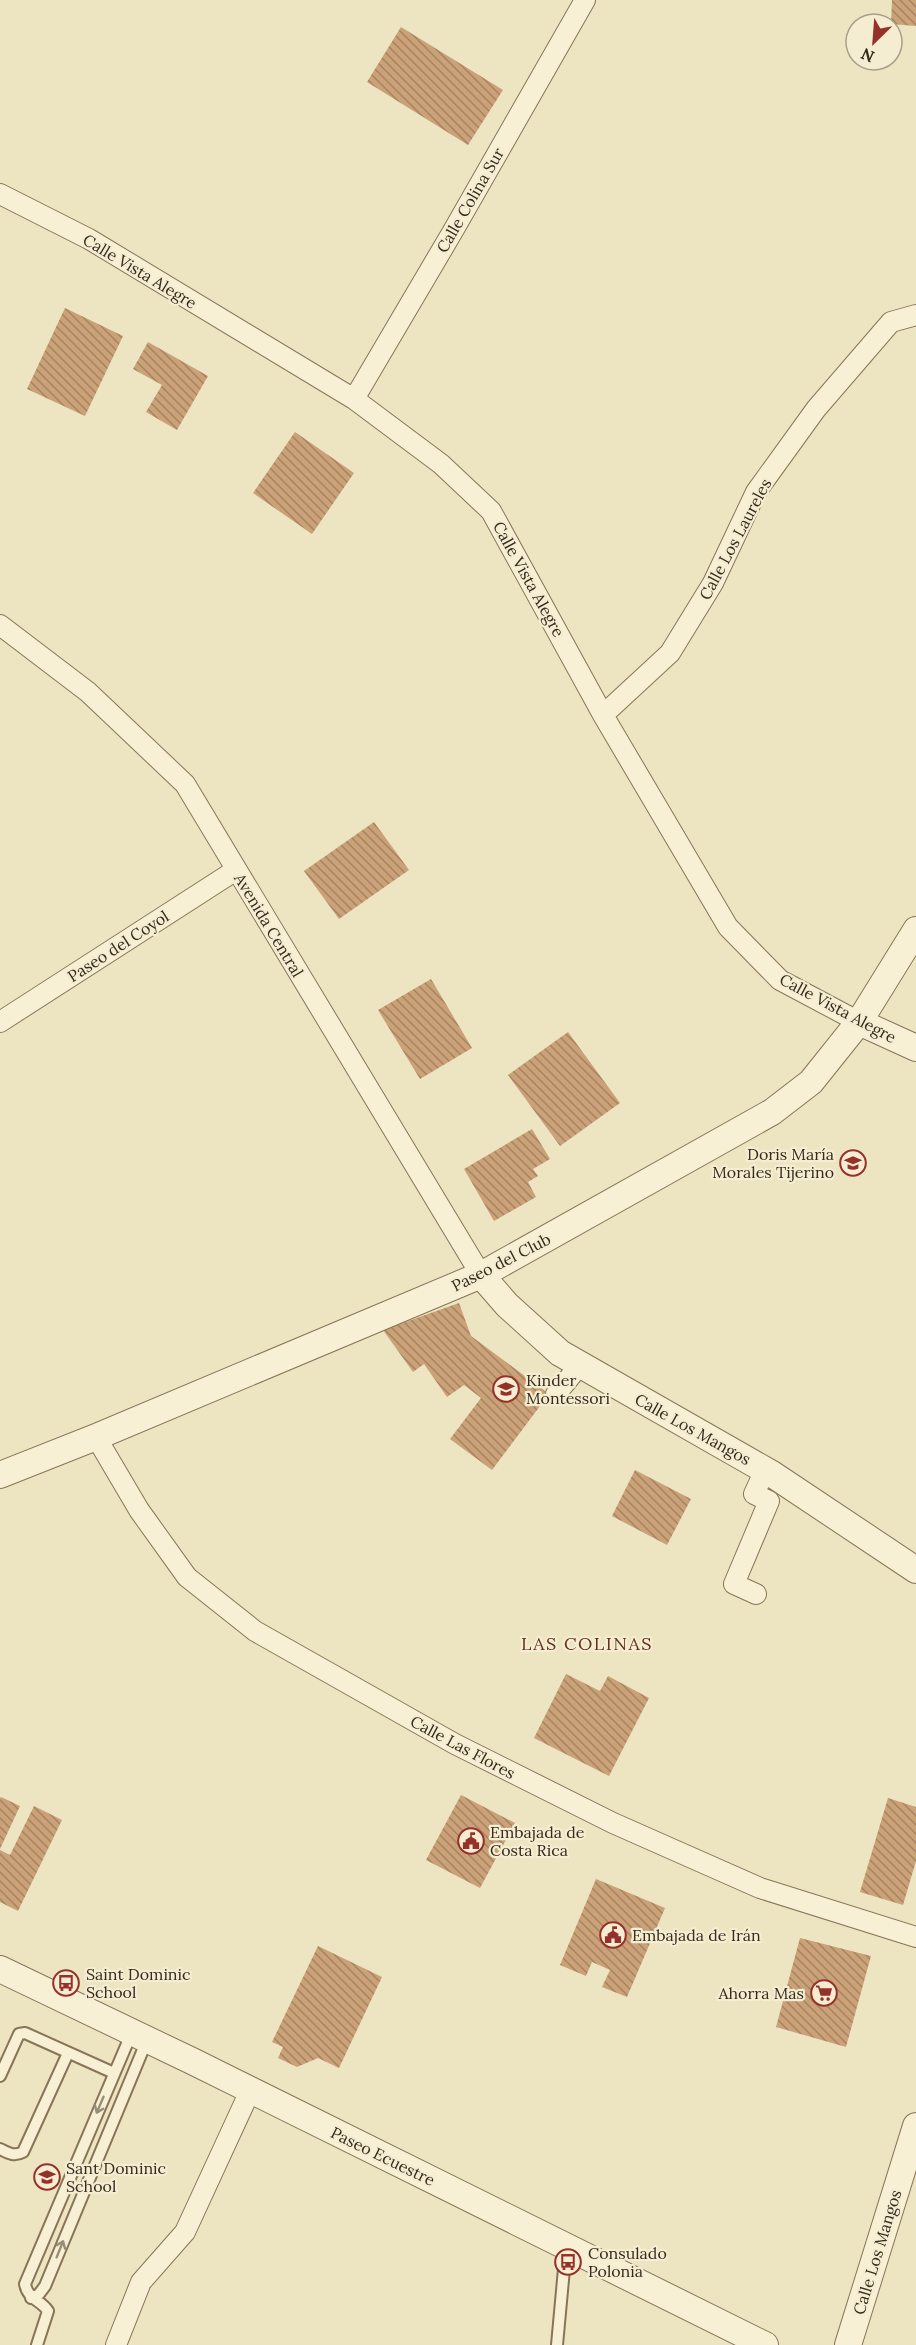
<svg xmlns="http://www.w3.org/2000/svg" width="916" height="2345" font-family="Lora,serif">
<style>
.building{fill:url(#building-back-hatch)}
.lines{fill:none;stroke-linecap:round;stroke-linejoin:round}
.service-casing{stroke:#877559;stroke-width:14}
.minor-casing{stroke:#877559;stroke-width:22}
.tertiary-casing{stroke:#877559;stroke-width:28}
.service{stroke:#f8f0d4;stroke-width:10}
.minor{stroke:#f8f0d4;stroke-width:20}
.tertiary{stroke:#f8f0d4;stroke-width:26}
.oneway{stroke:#978e78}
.labels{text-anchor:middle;stroke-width:4.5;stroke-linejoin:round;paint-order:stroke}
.street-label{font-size:16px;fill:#362b1d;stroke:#f5edd1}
.poi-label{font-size:16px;fill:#362b1d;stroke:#f5edd1;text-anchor:start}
.neighbourhood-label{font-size:18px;letter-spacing:1.5px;fill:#63311d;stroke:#f5edd1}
</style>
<defs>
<pattern id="building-back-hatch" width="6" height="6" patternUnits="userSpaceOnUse" patternTransform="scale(1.5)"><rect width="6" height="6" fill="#cba178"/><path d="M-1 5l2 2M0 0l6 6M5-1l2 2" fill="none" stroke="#a68362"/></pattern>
</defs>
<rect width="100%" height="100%" fill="#ede4c1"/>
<!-- building -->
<path class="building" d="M892 0H916V26L891 24Z
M401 27 503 90 468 145 367 82Z
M65 308 123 336 85 416 27 389Z
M148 342 208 376 177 430 146 412 162 385 133 369Z
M295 432 354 473 312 534 253 493Z
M374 822 409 870 339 919 304 871Z
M431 979 472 1048 420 1079 378 1010Z
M568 1032 620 1103 560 1146 508 1075Z
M532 1129 550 1159 533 1169 538 1176 528 1182 536 1197 494 1221 464 1169Z
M459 1303 471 1336 549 1394 492 1470 450 1439 481 1398 464 1385 447 1397 424 1364 413 1372 383 1330Z
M635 1470 691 1499 667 1545 612 1516Z
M566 1674 600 1691 608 1676 649 1698 609 1776 534 1738Z
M461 1795 515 1823 480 1888 426 1860Z
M1 1797 20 1806 0 1849V1798Z
M888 1798 916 1807V1861L903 1905 860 1892Z
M34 1806 62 1820 18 1911 0 1902V1850L10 1855Z
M596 1879 665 1908 627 1997 602 1987 610 1970 592 1962 586 1976 560 1965Z
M800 1938 871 1956 846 2047 776 2027Z
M318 1946 382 1977 339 2068 318 2058 297 2067 278 2058 283 2047 272 2042Z"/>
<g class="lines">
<!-- service casing -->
<g class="service-casing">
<path id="service" d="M0 2076 19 2034 25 2033 114 2073
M0 2149C8 2153 14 2157 23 2152L68 2053
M31 2298 39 2294 45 2286 147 2040
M37 2345 48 2311C40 2299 28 2300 25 2284L132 2032
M557 2345 564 2269 569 2247"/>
</g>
<!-- minor casing -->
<g class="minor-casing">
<path id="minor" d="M0 194 89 239 354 399 441 464 491 511 603 715 728 927 780 980 859 1022
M354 399 453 231 585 0
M0 625 88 692 185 784 481 1275
M603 715 670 653 713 583 756 492 816 409 891 322 916 315
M0 1022 236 870
M556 1394 579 1366
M96 1437 139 1510 187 1577 255 1631 455 1744 613 1823 760 1888 916 1937
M756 1594 734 1584 769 1501 754 1494 765 1470
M116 2345 141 2282 185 2232 250 2091"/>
</g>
<!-- tertiary casing -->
<g class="tertiary-casing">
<path id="tertiary" d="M859 1022 916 1048
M481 1275 507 1305 560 1353 772 1474 916 1570
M0 1475 96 1437 481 1275 772 1112 811 1082 859 1022 916 930
M0 1969 192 2061 765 2345
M848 2345 916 2126"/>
</g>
<!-- service -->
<use href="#service" class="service"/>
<!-- minor -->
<use href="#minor" class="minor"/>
<!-- tertiary -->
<use href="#tertiary" class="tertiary"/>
</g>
<!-- one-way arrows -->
<defs><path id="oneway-shaft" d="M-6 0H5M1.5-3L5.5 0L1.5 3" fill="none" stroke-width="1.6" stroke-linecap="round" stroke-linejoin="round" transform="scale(1.5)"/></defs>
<g class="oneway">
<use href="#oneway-shaft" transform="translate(100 2105) rotate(113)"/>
<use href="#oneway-shaft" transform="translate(60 2249) rotate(-68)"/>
</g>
<!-- icons -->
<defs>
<g id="school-ring" transform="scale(1.35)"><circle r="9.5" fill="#f5edd1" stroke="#95312a" stroke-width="1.5"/><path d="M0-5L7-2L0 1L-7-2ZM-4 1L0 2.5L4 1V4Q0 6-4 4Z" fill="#95312a"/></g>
<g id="civic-ring" transform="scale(1.35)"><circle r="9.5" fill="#f5edd1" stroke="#95312a" stroke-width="1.5"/><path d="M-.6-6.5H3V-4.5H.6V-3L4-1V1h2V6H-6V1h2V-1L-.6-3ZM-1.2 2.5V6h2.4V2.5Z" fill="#95312a"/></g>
<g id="bus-ring" transform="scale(1.35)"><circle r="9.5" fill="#f5edd1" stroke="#95312a" stroke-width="1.5"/><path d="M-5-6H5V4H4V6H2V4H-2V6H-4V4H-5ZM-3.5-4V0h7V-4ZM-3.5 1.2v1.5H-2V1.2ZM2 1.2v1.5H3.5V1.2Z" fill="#95312a"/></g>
<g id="supermarket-ring" transform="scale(1.35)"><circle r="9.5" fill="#f5edd1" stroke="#95312a" stroke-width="1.5"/><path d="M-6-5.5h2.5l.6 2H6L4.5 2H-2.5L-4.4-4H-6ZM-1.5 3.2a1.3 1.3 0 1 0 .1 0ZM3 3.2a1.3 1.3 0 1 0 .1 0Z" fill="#95312a"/></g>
</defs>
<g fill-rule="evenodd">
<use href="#school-ring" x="853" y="1163"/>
<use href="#school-ring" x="506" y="1389"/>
<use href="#civic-ring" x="471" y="1841"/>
<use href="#civic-ring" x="613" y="1935"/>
<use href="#bus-ring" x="66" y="1983"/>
<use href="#supermarket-ring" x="824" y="1993"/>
<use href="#school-ring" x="47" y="2177"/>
<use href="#bus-ring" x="568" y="2262"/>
</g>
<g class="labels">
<!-- street labels -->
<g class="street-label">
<text transform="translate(470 200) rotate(-60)" y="6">Calle Colina Sur</text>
<text transform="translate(140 271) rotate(31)" y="6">Calle Vista Alegre</text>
<text transform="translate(735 539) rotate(-62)" y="6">Calle Los Laureles</text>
<text transform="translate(529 579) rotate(61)" y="6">Calle Vista Alegre</text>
<text transform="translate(269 925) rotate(59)" y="6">Avenida Central</text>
<text transform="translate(118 946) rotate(-33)" y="6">Paseo del Coyol</text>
<text transform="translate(838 1008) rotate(28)" y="6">Calle Vista Alegre</text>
<text transform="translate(501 1262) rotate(-27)" y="6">Paseo del Club</text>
<text transform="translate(693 1429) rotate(29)" y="6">Calle Los Mangos</text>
<text transform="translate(463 1747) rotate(28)" y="6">Calle Las Flores</text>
<text transform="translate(383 2156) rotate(26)" y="6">Paseo Ecuestre</text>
<text transform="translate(877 2252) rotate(-73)" y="6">Calle Los Mangos</text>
</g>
<!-- poi labels -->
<g class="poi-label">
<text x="834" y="1160" text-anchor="end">Doris María<tspan x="834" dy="18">Morales Tijerino</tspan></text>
<text x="526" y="1386">Kinder<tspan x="526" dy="18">Montessori</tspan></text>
<text x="490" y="1838">Embajada de<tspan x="490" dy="18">Costa Rica</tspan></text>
<text x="632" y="1941">Embajada de Irán</text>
<text x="86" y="1980">Saint Dominic<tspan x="86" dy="18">School</tspan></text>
<text x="804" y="1999" text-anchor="end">Ahorra Mas</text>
<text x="66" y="2174">Sant Dominic<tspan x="66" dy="18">School</tspan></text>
<text x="588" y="2259">Consulado<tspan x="588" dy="18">Polonia</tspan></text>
</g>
<!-- neighbourhood labels -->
<g class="neighbourhood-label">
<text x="587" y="1650">LAS COLINAS</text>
</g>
</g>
<!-- north arrow -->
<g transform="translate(874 42) rotate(205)"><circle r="28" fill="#f5edd1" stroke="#a99f89" stroke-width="1.5"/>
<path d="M0-4.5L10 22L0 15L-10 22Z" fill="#95312a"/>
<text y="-9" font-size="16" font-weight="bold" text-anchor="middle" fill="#362b1d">N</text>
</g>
</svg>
